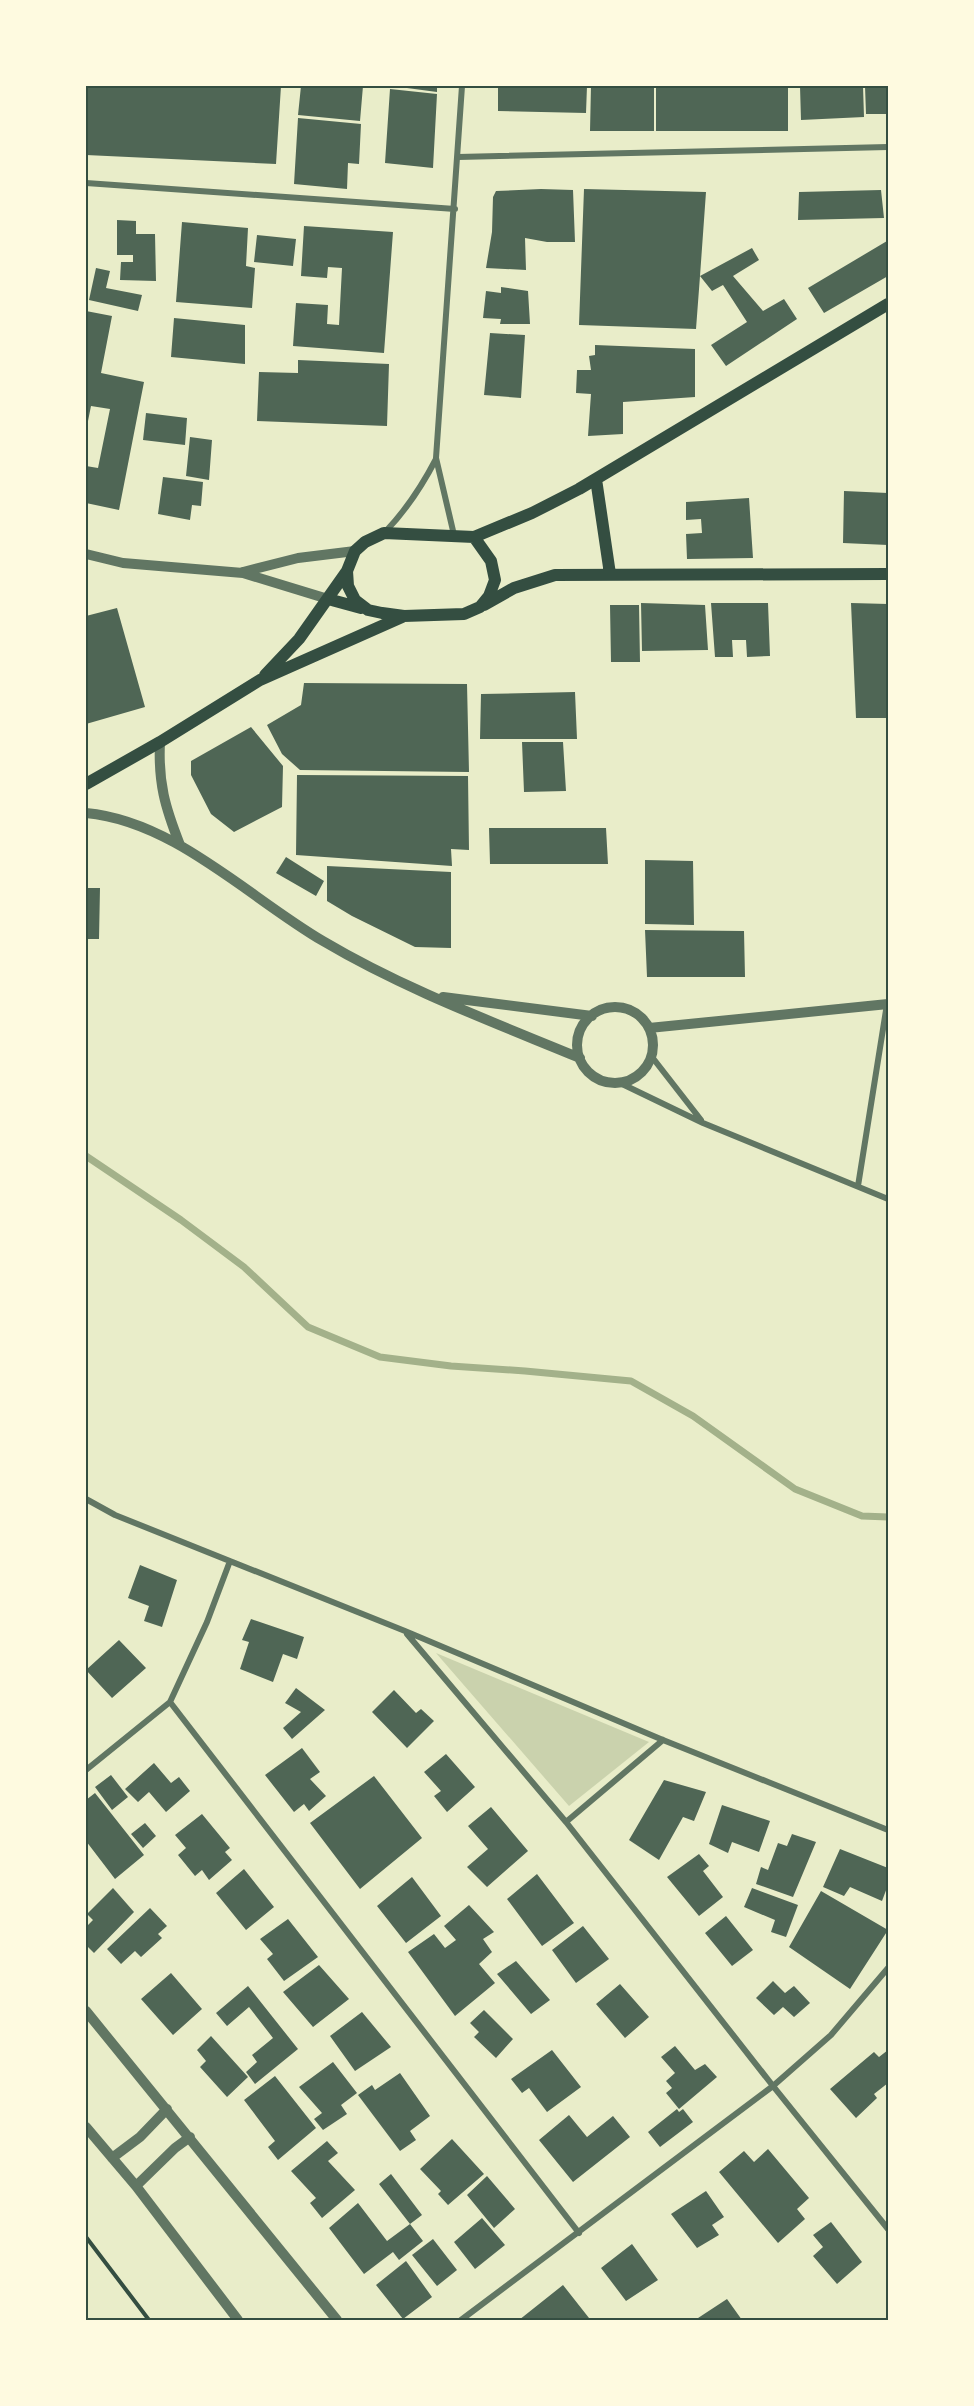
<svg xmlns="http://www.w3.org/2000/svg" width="974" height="2406" font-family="Inter,sans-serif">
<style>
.green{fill:#cad2ad}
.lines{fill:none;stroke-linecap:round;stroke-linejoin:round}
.stream{stroke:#a3b18a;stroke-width:7}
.building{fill:#4f6655}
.path{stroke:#344e41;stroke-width:4}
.minor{stroke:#617663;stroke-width:6}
.tertiary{stroke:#617663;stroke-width:10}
.secondary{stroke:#344e41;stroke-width:12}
.neatline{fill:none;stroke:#344e41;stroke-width:2}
</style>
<rect width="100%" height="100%" fill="#e9edc9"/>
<!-- green -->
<path class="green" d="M436 1653 649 1742 569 1806Z"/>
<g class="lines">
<!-- stream -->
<path class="stream" d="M86 1156 181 1220 244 1267 308 1327 380 1357 451 1366 525 1371 631 1381 693 1416 795 1489 862 1516 888 1517"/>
</g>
<!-- building -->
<path class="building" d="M86 86H281L276 164 86 155Z
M301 86H363L360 121 298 115Z
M392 86H437V92Z
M498 86H587L586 113 498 111Z
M591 86H654V131H590Z
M656 86H788V131H656Z
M800 86H863L864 117 801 120Z
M865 86H888V114H866Z
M390 89 437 94 433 168 385 163Z
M298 118 361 124 359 164 348 163 347 189 294 184Z
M541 189 573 190 575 242H547L525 238 526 270 486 268 492 232 493 197 496 191Z
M584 189 706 192 700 276 752 248 759 260 733 276 763 311 784 299 797 319 726 366 711 345 747 322 723 285 712 291 700 276 696 329 579 325Z
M881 190 884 218 798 220 799 192Z
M117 220 136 221V234H155L156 281 120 280 121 262H133V255H117Z
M182 222 248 228 246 266 255 268 252 308 176 302Z
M304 226 393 232 384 353 293 346 296 303 328 305 327 324 339 325 342 268 328 267 327 278 301 276Z
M257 235 296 239 293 266 254 262Z
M887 241 888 276 824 313 808 288Z
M96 268 110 271 106 288 142 295 138 311 89 300Z
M501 287 528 291 530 324H500L501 319 483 318 486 291 501 293Z
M86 311 112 316 101 373 144 382 119 510 86 503V466L98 468 110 409 91 406 86 431Z
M174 318 245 325V364L171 357Z
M490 333 525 335 521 398 484 395Z
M595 345 695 349V397L623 402V434L588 436 591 394 576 393 577 370H591L589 356 595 355Z
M298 360 389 364 387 426 257 421 259 372 298 373Z
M146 413 187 418 185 445 143 440Z
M190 437 212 440 209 480 186 476Z
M163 477 203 482 201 506 192 505 190 520 158 514Z
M844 491 888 493V545L843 543Z
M749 498 753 558 687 559 686 534 702 533 701 519 686 520V502Z
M641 603 705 605 708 650 642 651Z
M711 603H768L770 656 747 657 746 640H732L733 657H715Z
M851 603 888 604V718H856Z
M610 605H639L640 662H611Z
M117 608 145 707 86 724V616Z
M304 683 467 684 469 772 300 770 282 754 267 725 301 705Z
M575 692 577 739H480L481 694Z
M251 727 283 766 282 807 234 832 211 814 191 775V761Z
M522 742H563L566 791 524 792Z
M297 775 468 776 469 850 451 849 452 866 296 855Z
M489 828H606L608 864H490Z
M286 857 324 881 316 896 276 873Z
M645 860 693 861 694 925 645 924Z
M327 866 451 872V948L415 947 352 916 327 901Z
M86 888H100L99 939H86Z
M645 930 744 931 745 977H647Z
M140 1565 177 1580 162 1627 144 1621 149 1606 128 1598Z
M251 1619 304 1637 297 1659 283 1654 273 1682 240 1669 249 1642 242 1640Z
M119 1640 146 1668 112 1698 86 1670Z
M296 1688 325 1710 292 1739 283 1728 301 1712 285 1703Z
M394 1690 416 1713 421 1709 434 1721 407 1748 372 1712Z
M302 1748 320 1772 310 1779 326 1796 309 1811 304 1804 294 1812 265 1775Z
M446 1754 475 1787 447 1812 434 1796 441 1791 424 1772Z
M154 1763 171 1783 179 1777 190 1791 166 1812 149 1792 138 1802 125 1789Z
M111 1775 128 1797 112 1810 95 1787Z
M374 1776 422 1838 360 1889 310 1823Z
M664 1780 706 1792 694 1821 683 1817 659 1860 629 1840Z
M95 1793 144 1855 115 1879 86 1841V1800Z
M722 1805 770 1821 759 1852 732 1842 728 1853 709 1844Z
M491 1807 528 1851 487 1887 467 1867 488 1849 468 1826Z
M202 1814 230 1848 225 1852 232 1860 209 1880 202 1870 195 1876 178 1855 186 1848 175 1835Z
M145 1823 156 1836 143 1848 131 1834Z
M792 1834 816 1842 793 1897 756 1884 761 1867 768 1870 778 1843 787 1846Z
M840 1849 888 1868V1885L882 1901 850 1887 844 1896 823 1887Z
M699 1854 709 1866 703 1871 723 1897 699 1916 667 1877Z
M244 1869 274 1907 246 1930 216 1893Z
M537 1874 574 1923 542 1946 507 1899Z
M412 1877 441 1916 406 1943 377 1906Z
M113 1888 134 1912 94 1953 86 1945V1927L93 1920 87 1914Z
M752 1888 798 1905 786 1937 771 1932 775 1920 744 1907Z
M821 1891 888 1930 850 1989 789 1947Z
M469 1905 494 1932 483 1939 492 1952 479 1964 495 1983 455 2016 408 1952 434 1934 445 1948 456 1940 444 1926Z
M150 1908 167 1926 158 1934 162 1938 141 1957 135 1951 121 1964 107 1949Z
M726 1916 753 1950 732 1966 705 1933Z
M288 1919 318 1957 284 1981 267 1959 273 1954 260 1939Z
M583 1926 609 1959 576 1983 552 1950Z
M516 1961 550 2000 531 2014 497 1974Z
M319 1965 349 1999 313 2027 283 1992Z
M171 1973 202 2009 173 2035 141 1999Z
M773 1981 785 1993 794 1986 810 2003 794 2017 783 2007 774 2015 756 1998Z
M620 1984 649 2017 625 2038 596 2004Z
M248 1986 298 2049 255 2084 246 2072 257 2062 252 2055 273 2038 249 2007 227 2026 216 2013Z
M484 2010 513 2039 496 2058 474 2037 479 2032 470 2023Z
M362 2012 391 2047 355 2071 330 2036Z
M211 2036 248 2077 227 2097 200 2067 206 2061 197 2050Z
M675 2046 695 2070 705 2064 717 2077 679 2109 666 2093 672 2088 666 2081 675 2073 661 2057Z
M552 2050 581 2087 547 2112 529 2088 522 2093 511 2079Z
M888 2050V2083L874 2094 877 2098 856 2118 830 2089 874 2052 879 2057Z
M333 2062 357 2093 341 2105 347 2114 323 2130 314 2119 322 2113 299 2087Z
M400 2073 430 2116 410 2131 416 2140 400 2151 358 2095 372 2085 375 2090Z
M275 2076 316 2128 278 2160 268 2147 275 2141 244 2100Z
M677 2109 679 2112 683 2109 693 2122 660 2147 648 2132Z
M569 2115 587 2137 613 2116 630 2137 573 2182 539 2140Z
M452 2139 484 2174 448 2205 438 2194 441 2191 420 2169Z
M327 2141 338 2153 328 2161 355 2190 322 2218 310 2203 316 2198 291 2171Z
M768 2149 809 2198 797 2209 805 2219 778 2243 719 2172 744 2151 754 2162Z
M391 2174 422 2215 410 2224 379 2184Z
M487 2176 515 2209 494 2228 467 2195Z
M706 2191 724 2217 712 2225 719 2235 697 2248 671 2214Z
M358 2203 387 2241 410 2224 423 2241 399 2260 393 2252 364 2274 329 2228Z
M482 2218 505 2245 475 2269 454 2242Z
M831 2222 862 2262 837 2284 813 2256 823 2247 813 2235Z
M433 2239 457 2270 437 2286 412 2255Z
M632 2244 658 2280 626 2301 601 2268Z
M406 2261 432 2297 403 2319 376 2285Z
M563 2285 589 2318 585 2320H519Z
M727 2299 742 2320H695Z"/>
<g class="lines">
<!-- path -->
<path class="path" d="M86 2237 149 2320"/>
<!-- minor -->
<path class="minor" d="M458 157 888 147
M86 183 455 209
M386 531C407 509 422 486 436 459
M454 535 436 458 462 86
M652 1057 701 1120
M620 1083 703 1123 888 1199
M858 1186 887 1004
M86 1499 115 1515 405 1631 663 1740 888 1830
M407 1634 566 1822 773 2086 888 2229
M170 1702 579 2233
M86 1770 170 1702 207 1622 230 1561
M566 1822 663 1740
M461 2320 773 2086 831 2035 888 1968"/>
<!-- tertiary -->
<path class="tertiary" d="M86 554 123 563 243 573 328 599
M243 572 298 558 355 551
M160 742C158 783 165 807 180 845
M86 813C174 821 248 897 323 941 404 989 493 1022 580 1058
M443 997 592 1016
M577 1045a38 38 0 1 1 76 0a38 38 0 1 1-76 0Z
M649 1028 888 1004
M86 2011 337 2320
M86 2127 136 2186 238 2320
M112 2158 140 2137 167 2109
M136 2186 175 2148 190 2137"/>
<!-- secondary -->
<path class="secondary" d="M596 479 610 574
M474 537 491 561 495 580 489 596 480 607 464 614 404 616 382 613 368 610 355 600 348 586 347 571 355 551 365 542 384 533 474 537 532 513 579 489 888 304
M328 599 361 608
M484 605 514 588 555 575 888 574
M265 675 299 639 347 571
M86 784 160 742 260 680 402 617"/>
</g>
<!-- border -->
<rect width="974" height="2406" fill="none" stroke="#fefae0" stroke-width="174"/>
<rect x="87" y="87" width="800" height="2232" class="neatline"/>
</svg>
